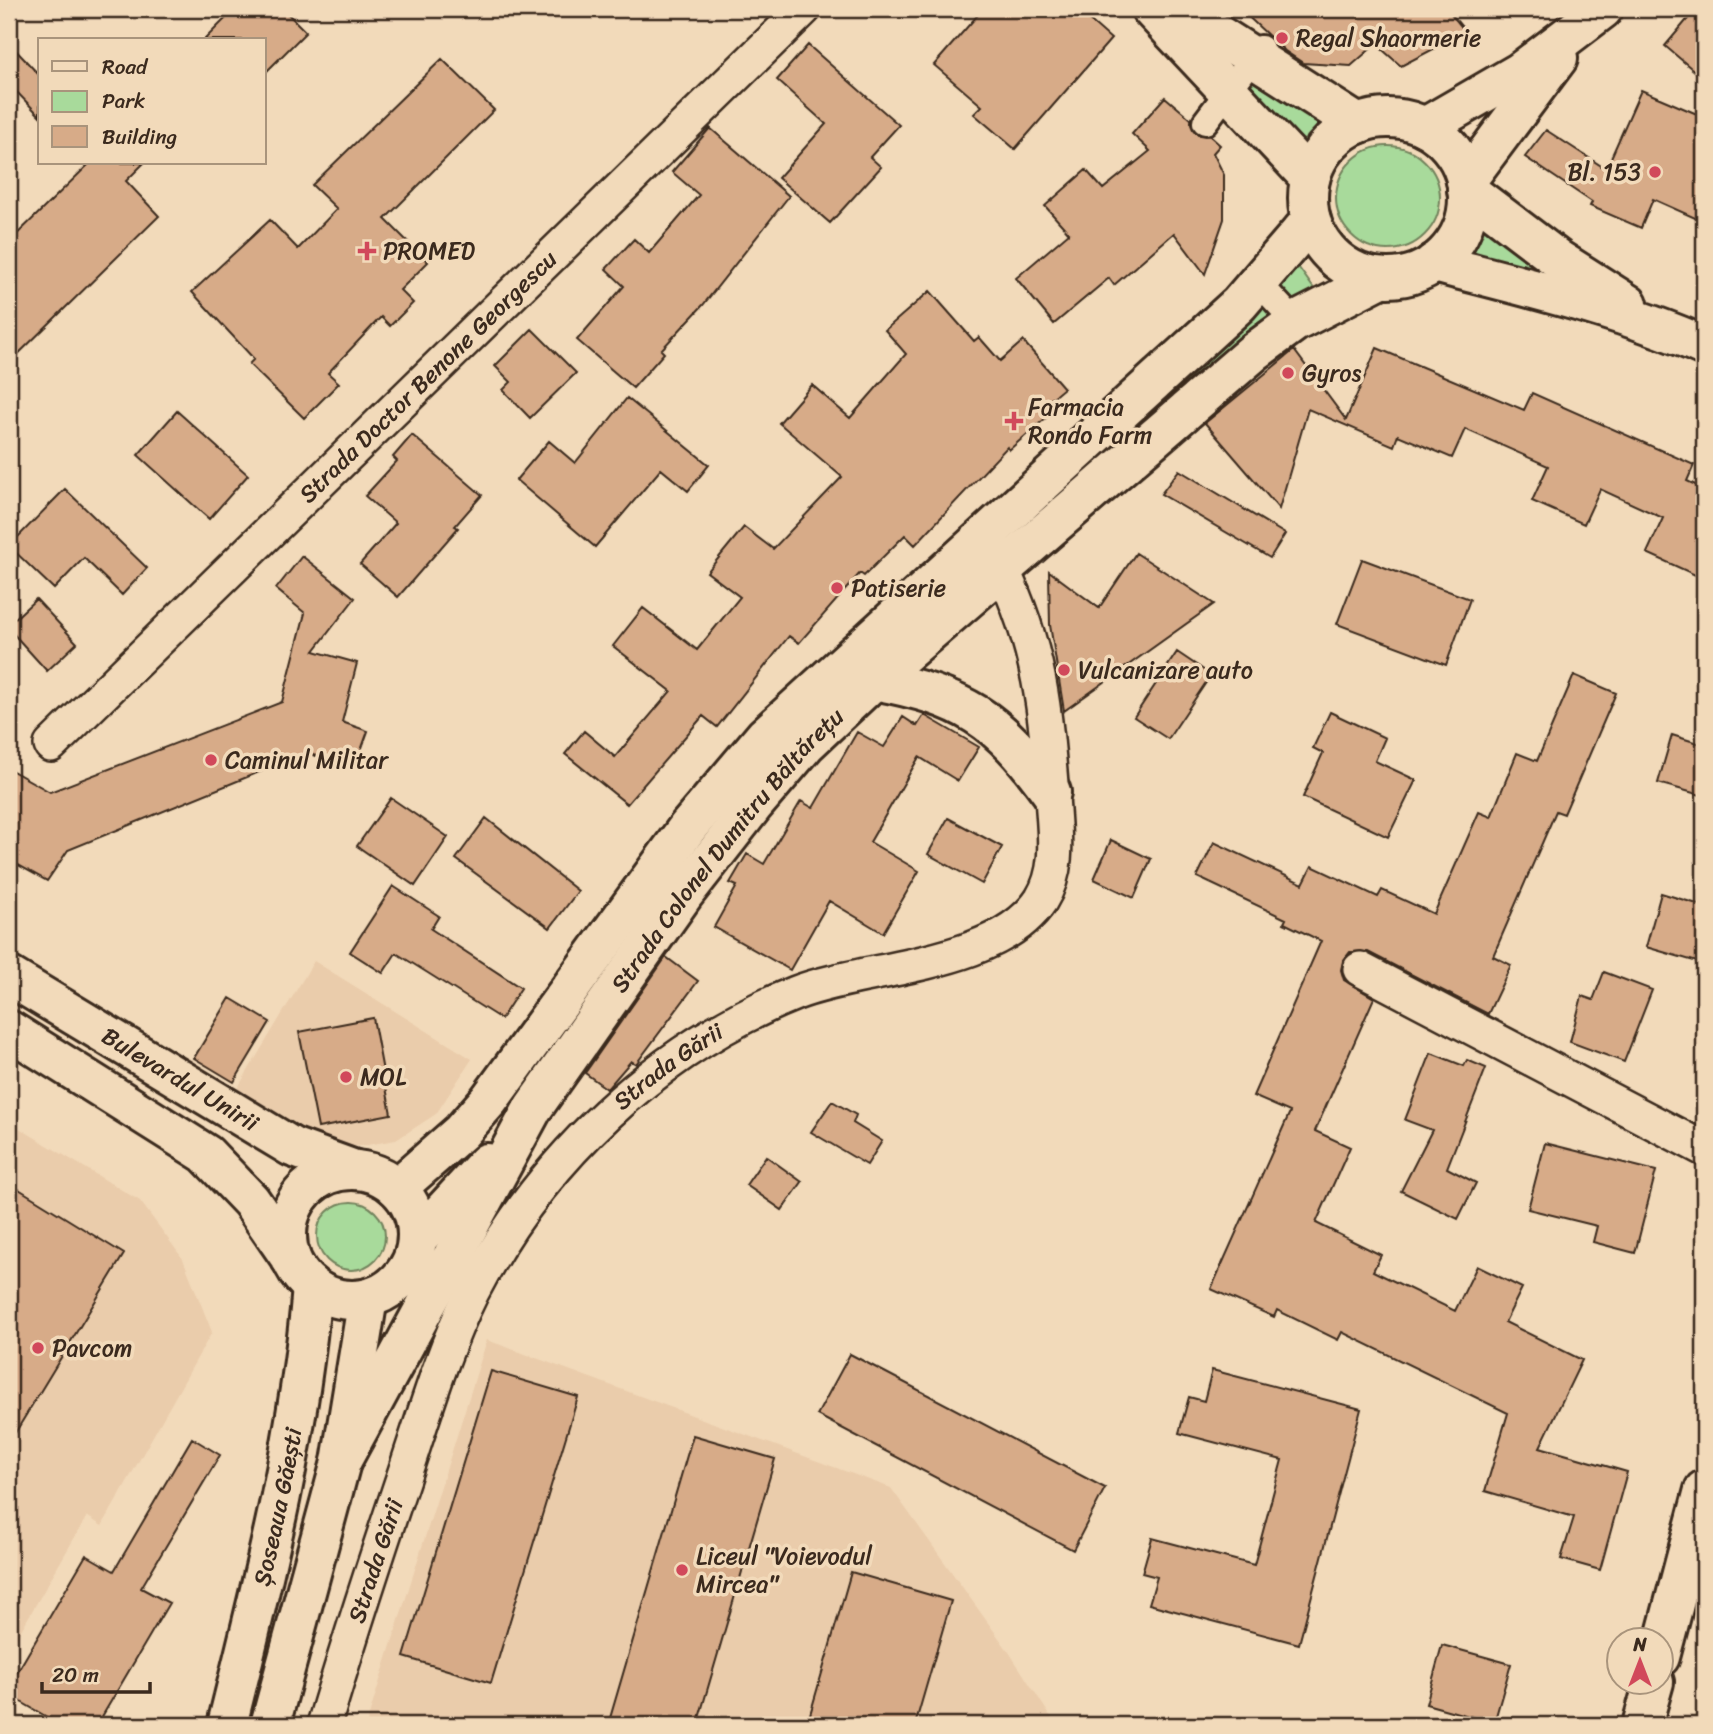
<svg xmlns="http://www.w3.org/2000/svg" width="1713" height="1734" font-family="Sriracha,sans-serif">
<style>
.built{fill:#eaccab}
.green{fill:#a8da9b;stroke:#72825c;stroke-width:2}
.building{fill:#d7ab88;stroke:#3b2a1e;stroke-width:2}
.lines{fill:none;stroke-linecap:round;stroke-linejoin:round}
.pedestrian-casing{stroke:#3b2a1e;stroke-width:30}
.minor-casing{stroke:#3b2a1e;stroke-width:38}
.secondary-casing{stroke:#3b2a1e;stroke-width:44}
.pedestrian{stroke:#f2daba;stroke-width:24}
.minor{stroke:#f2daba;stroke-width:33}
.secondary{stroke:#f2daba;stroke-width:38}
.poi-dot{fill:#d1495b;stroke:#f2daba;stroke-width:2.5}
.labels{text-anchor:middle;stroke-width:7;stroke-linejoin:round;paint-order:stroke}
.poi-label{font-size:24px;fill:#3b2a1e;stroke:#f2daba;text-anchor:start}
.street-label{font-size:24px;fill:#3b2a1e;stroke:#f2daba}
</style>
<rect width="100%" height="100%" fill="#f2daba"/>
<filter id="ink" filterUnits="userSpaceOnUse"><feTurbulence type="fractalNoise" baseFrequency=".0143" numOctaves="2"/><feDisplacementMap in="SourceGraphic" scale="14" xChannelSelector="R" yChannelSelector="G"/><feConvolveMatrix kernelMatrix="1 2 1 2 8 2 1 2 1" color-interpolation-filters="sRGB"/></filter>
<g filter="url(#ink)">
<!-- built -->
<path class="built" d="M314 961 472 1059 436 1114 396 1140 361 1146H329L231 1099Z
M9 1122 140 1201 183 1259 212 1332 102 1526 87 1516 9 1651Z
M487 1340 891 1488 1009 1652 1056 1725H366Z"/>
<!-- green -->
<path class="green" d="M1165 9 1326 117 1299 145Z
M1336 198a52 52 0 1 1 104 0a52 52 0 1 1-104 0Z
M1486 225 1617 306 1467 261Z
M1294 261 1317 293 1122 436Z
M317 1236a34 34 0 1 1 68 0a34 34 0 1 1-68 0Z"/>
<!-- building -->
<path class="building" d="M235 9H283L306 32 264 74V40H204Z
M983 9H1077L1111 39 1015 149 974 114 982 106 934 65Z
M1240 9H1447L1466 32 1401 66 1376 44 1351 66 1303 63 1285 51Z
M1696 9H1704V79L1665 46Z
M9 43 40 76V116L9 84Z
M808 45 899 125 870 157 881 167 830 223 778 178 826 124 777 80Z
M442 59 494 110 385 219 428 262 400 290 413 303 390 326 381 317 328 373 339 383 304 418 249 364 254 359 192 292 270 220 298 249 337 209 312 185Z
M1641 90 1704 117V222L1653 199 1641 228 1590 206 1592 202 1525 157 1546 130 1606 169Z
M1165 97 1191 119 1196 133 1210 136 1220 145 1213 153 1224 175V219L1205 274 1174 233 1114 285 1109 278 1054 324 1016 278 1069 233 1045 206 1086 170 1103 189 1150 151 1132 134Z
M710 128 789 196 703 305 661 350 664 353 633 388 577 340 624 286 606 269 634 239 649 253 699 195 672 172Z
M90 163H144L126 181 159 216 9 363V242Z
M930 291 974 341 979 337 1000 361 1023 341 1064 388 1039 409 1047 417 1009 450 1007 447 915 545 905 535 864 576 860 573 799 643 789 636 717 727 703 716 627 804 565 754 584 731 615 757 671 691 613 646 643 608 697 650 740 597 707 572 744 527 773 549 842 477 779 423 812 385 850 418 906 354 885 330Z
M532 329 576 373 530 418 503 390 511 382 495 366Z
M1377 348 1524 410 1532 393 1694 465 1687 481 1704 489V579L1647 553 1663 518 1600 489 1584 524 1532 501 1548 466 1465 429 1452 458 1398 435 1394 446 1308 409 1279 509 1205 423 1294 350 1346 420Z
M627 398 709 465 688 491 661 469 595 547 516 480 549 441 575 463Z
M177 411 248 475 209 519 138 455Z
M412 435 482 495 455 526 458 528 398 597 360 564 396 523 365 496 397 461 393 457Z
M1179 470 1285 534 1270 558 1161 494Z
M65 489 147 568 122 595 84 558 54 589 9 546Z
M1136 553 1214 604 1064 711 1050 625 1049 571 1099 608Z
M302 556 355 598 314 651 357 663 342 722 368 731 355 767 306 753 68 850 47 881 9 860V769L50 792 282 702 305 613 276 589Z
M1362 559 1470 599 1446 665 1337 624Z
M36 599 77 643 47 671 9 629V624Z
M1177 652 1211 675 1168 739 1134 717Z
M1574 675 1616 693 1564 814 1556 811 1493 956 1511 965 1488 1014 1368 952H1350L1343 961 1341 970 1344 980 1374 998 1315 1131 1350 1147 1316 1223 1381 1255 1373 1271 1455 1311 1477 1266 1522 1288 1505 1322 1582 1360 1540 1447 1627 1472 1600 1570 1561 1559 1574 1517 1485 1491 1508 1413 1342 1332 1338 1340 1277 1310 1274 1317 1211 1289 1290 1112 1253 1096 1321 941 1284 923 1286 919 1197 877 1214 842 1303 884 1312 866 1378 897 1382 890 1434 914 1479 812 1491 817 1517 753 1537 761Z
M1330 712 1385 738 1375 761 1416 780 1388 837 1303 797 1323 753 1313 748Z
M924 715 979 747 958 781 919 757 870 842 919 871 883 933 829 901 790 970 714 927 737 886 730 883 747 854 764 864 801 801 813 808 857 732 884 747 903 717 917 726Z
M1672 735 1704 745V796L1658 783Z
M391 798 448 837 415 886 357 846Z
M486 818 578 891 550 928 456 859Z
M948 818 1002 847 982 884 928 854Z
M1111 840 1151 859 1134 898 1094 879Z
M393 886 439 916 431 929 521 988 501 1019 396 953 383 973 350 952Z
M1661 893 1704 906V964L1646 947Z
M666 957 698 981 636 1064 631 1061 607 1089 585 1073Z
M1604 972 1652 990 1624 1062 1570 1042 1582 996 1593 1000Z
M230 998 270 1022 234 1082 194 1058Z
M373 1018 391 1114 318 1128 299 1032Z
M1431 1053 1464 1066 1467 1060 1486 1068 1447 1168 1476 1183 1458 1219 1401 1191 1432 1130 1405 1120Z
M832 1101 856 1115 853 1123 882 1141 867 1165 811 1132Z
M1545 1143 1656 1171 1635 1253 1593 1242 1597 1226 1528 1209Z
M766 1156 802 1182 782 1210 746 1185Z
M9 1183 124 1254 9 1443Z
M850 1354 1105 1488 1073 1550 817 1415Z
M1212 1370 1361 1409 1299 1644 1149 1604 1157 1577 1142 1573 1152 1538 1254 1565 1282 1460 1179 1433 1189 1397 1204 1401Z
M491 1371 578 1397 491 1683 404 1657Z
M693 1435 775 1459 697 1725H608Z
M192 1438 220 1455 141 1588 169 1603 97 1725H61L9 1695V1686L86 1555 114 1571Z
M851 1572 951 1601 915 1725H807Z
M1442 1645 1511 1664 1494 1723 1426 1704Z"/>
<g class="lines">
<!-- pedestrian casing -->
<g class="pedestrian-casing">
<path id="pedestrian" d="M1205 122 1261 48
M1258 282 1295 322"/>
</g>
<!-- minor casing -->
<g class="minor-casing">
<g id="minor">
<path id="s1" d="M51 745 804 9"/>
<path d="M1360 969 1704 1149"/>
<path id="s2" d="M324 1725C347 1647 372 1570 398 1493 421 1426 440 1356 472 1292 540 1161 657 1048 796 993 866 966 997 967 1041 900 1061 868 1054 832 1052 796 1045 709 1040 648 1001 567"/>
</g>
</g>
<!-- secondary casing -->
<g class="secondary-casing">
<g id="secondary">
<path d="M1151 9 1310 178"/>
<path d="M1178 9 1358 124"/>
<circle cx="1388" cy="198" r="80"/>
<path d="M1425 127 1520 72 1603 9"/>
<path d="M1466 181 1558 58"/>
<path d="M1467 190 1559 260 1628 304"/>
<path d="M1434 263C1525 287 1618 308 1704 346"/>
<path d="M874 680C965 697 997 718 1051 792"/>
<path id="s3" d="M9 976 292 1147 355 1170"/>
<path d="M9 1030 206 1154 251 1201 291 1259"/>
<circle cx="352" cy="1235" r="65"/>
<path d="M397 1188 461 1132 489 1100 688 827 765 736 1239 304 1311 220"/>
<path d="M417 1239 487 1163"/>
<path id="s4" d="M341 1462 533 1108 684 894 753 806 806 744 874 680 1254 352 1295 322 1381 278"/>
<path d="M1660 1657 1704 1490"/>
<path id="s5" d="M227 1725C263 1580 300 1436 312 1287"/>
<path d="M270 1725 341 1462 368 1298"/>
<path d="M1642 1725 1654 1682"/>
</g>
</g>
<!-- pedestrian -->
<use href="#pedestrian" class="pedestrian"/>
<!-- minor -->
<use href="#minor" class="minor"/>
<!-- secondary -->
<use href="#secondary" class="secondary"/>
</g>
</g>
<!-- markers -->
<g class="poi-dot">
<circle cx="1282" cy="38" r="7"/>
<circle cx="1655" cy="172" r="7"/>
<path d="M363.5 240.5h7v7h7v7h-7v7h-7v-7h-7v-7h7z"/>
<circle cx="1288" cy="373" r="7"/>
<path d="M1010.5 410.5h7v7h7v7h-7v7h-7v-7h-7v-7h7z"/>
<circle cx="837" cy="588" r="7"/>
<circle cx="1064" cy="670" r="7"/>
<circle cx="211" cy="760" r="7"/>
<circle cx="346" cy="1077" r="7"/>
<circle cx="38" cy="1348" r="7"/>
<circle cx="682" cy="1570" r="7"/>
</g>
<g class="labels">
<!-- poi labels -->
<g class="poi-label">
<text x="1296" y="46">Regal Shaormerie</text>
<text x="1641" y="180" text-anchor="end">Bl. 153</text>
<text x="383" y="259">PROMED</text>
<text x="1302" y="381">Gyros</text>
<text x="1028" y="415">Farmacia<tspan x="1028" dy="28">Rondo Farm</tspan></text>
<text x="851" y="596">Patiserie</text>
<text x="1078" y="678">Vulcanizare auto</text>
<text x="225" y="768">Caminul Militar</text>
<text x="360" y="1085">MOL</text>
<text x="52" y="1356">Pavcom</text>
<text x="696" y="1564">Liceul "Voievodul<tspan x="696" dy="28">Mircea"</tspan></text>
</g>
<!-- street labels -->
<g class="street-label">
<text dy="8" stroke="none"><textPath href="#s1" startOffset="527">Strada Doctor Benone Georgescu</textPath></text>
<text dy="8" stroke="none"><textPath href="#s4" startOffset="726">Strada Colonel Dumitru Băltărețu</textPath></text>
<text dy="8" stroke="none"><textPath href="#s2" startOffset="760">Strada Gării</textPath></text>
<text dy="8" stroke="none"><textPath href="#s3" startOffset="200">Bulevardul Unirii</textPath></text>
<text dy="8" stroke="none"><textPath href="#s5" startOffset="224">Șoseaua Găești</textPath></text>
<text dy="8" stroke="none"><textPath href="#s2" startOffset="172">Strada Gării</textPath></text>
</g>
</g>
<!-- margin -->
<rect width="1713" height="1734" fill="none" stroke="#f2daba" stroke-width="35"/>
<rect x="18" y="18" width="1678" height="1699" fill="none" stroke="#3b2a1e" stroke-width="2.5" filter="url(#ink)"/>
<!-- legend -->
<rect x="38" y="38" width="228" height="126" fill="#f2daba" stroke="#a9947c" stroke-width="2"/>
<rect x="52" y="61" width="35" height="10" fill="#f2daba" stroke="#a9947c" stroke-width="2"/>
<text x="102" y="74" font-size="21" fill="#3b2a1e">Road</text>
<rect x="52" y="91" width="35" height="21" fill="#a8da9b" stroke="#a9947c" stroke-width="2"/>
<text x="102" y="108" font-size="21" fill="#3b2a1e">Park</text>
<rect x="52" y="126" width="35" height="21" fill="#d7ab88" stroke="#a9947c" stroke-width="2"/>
<text x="102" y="144" font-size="21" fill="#3b2a1e">Building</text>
<!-- north arrow -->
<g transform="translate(1640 1661)"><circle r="33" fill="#f2daba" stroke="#a9947c" stroke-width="2"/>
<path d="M0-5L12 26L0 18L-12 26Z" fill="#d1495b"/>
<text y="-10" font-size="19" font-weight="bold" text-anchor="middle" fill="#3b2a1e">N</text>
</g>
<!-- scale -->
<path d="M42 1682v10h108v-10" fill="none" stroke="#3b2a1e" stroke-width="3.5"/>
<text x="52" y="1682" font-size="21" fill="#3b2a1e" stroke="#f2daba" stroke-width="5" paint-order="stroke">20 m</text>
</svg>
